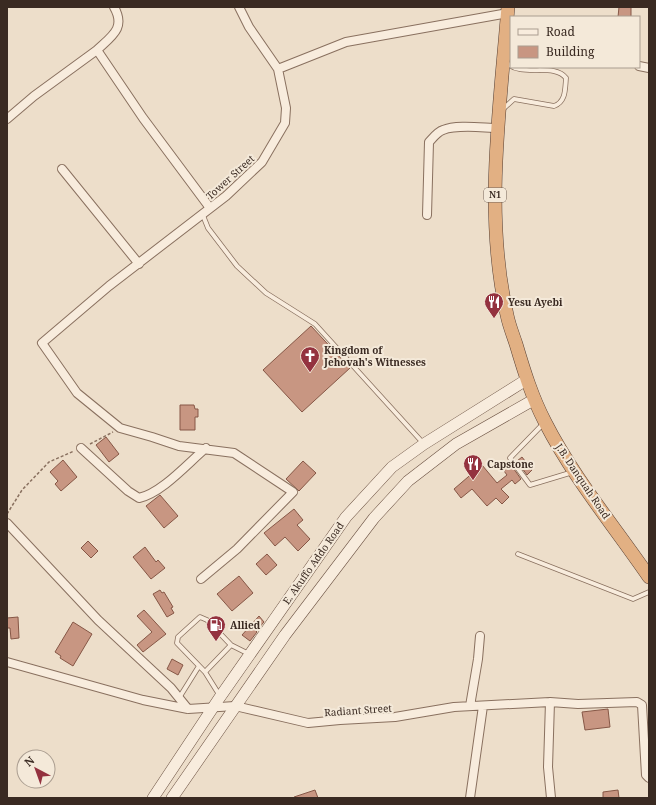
<svg xmlns="http://www.w3.org/2000/svg" width="656" height="805" font-family="'Noto Serif',serif">
<style>
.building{fill:#c89682;stroke:#865746}
.lines{fill:none;stroke-linecap:round;stroke-linejoin:round}
.service-casing{stroke:#89705f;stroke-width:5.5}
.minor-casing{stroke:#89705f;stroke-width:10}
.secondary-casing{stroke:#6b5142;stroke-width:12}
.trunk-casing{stroke:#573f33;stroke-width:14}
.path{stroke:#89705f;stroke-width:1.5;stroke-dasharray:3 2;stroke-linecap:butt}
.service{stroke:#f8ecdd;stroke-width:4}
.minor{stroke:#f8ecdd;stroke-width:8}
.secondary{stroke:#f8ecdd;stroke-width:11}
.trunk{stroke:#e2b083;stroke-width:13}
.labels{text-anchor:middle;stroke-width:4;stroke-linejoin:round;paint-order:stroke}
.shield{fill:#f4e9d9;stroke:#726359;stroke-width:1}
.shield-label{font-size:9px;font-weight:bold;fill:#3a2a22}
.street-label{font-size:10px;fill:#3a2a22;stroke:#f4e9d9}
.poi-label{font-size:10px;font-weight:bold;fill:#3a2a22;stroke:#f4e9d9;text-anchor:start}
</style>
<rect width="100%" height="100%" fill="#eddeca"/>
<!-- building -->
<path class="building" d="M619 7H631V17H618Z
M311 326 350 368 302 412 263 370Z
M180 405H194L195 409H198V417H195V430H180Z
M106 437 119 454 109 462 96 445Z
M522 457 532 470 527 475 517 461Z
M63 460 77 477 61 491 55 484 58 481 50 472Z
M303 461 316 473 299 491 286 479Z
M482 465 497 483 507 475 504 471 511 465 521 479 515 484 512 480 501 489 509 497 502 504 496 498 487 506 472 489 461 498 454 489Z
M160 495 178 516 164 528 146 506Z
M294 509 303 520 297 525 310 539 298 551 285 537 275 546 264 533Z
M88 541 98 551 91 558 81 548Z
M145 547 156 562 158 560 165 568 151 579 133 557Z
M267 554 277 565 266 575 256 564Z
M239 576 253 593 232 611 217 594Z
M160 590 162 593 164 592 173 607 171 608 174 613 167 617 153 594Z
M144 610 166 634 143 652 137 645 152 632 137 616Z
M259 616 264 622 256 631 257 632 250 641 242 635Z
M18 617 19 638 11 639 10 628H7V618Z
M73 622 92 634 73 666 60 658 61 656 55 652Z
M172 659 183 665 178 675 167 669Z
M608 709 610 727 585 730 582 712Z
M315 790 318 798H294V797Z
M618 790 619 798H603V792Z"/>
<g class="lines">
<!-- service casing -->
<g class="service-casing">
<path id="service" d="M503 109 514 99 554 106C566 102 565 89 566 78 554 62 522 78 507 63
M202 213 208 228 237 266 266 293 315 324 424 444
M543 424 510 458 530 485 573 472
M518 554 633 599 649 592
M231 645 249 654
M205 672 231 645 207 620 200 617 178 637 177 643 205 672 220 696
M179 698 199 666"/>
</g>
<!-- minor casing -->
<g class="minor-casing">
<path id="minor" d="M97 50C112 36 126 28 114 7
M639 66 649 68
M278 69 346 42 508 13
M7 119 34 96 97 50 143 118 210 208
M62 169 139 264
M427 215 429 142C433 138 437 132 443 130 457 124 484 128 499 128
M81 448 128 491 139 498C162 493 188 463 206 448
M7 523 98 620 171 688 188 709
M201 579 237 549 293 492 234 453 179 446 152 437 120 428 77 393 42 343 109 286 226 196 262 162 285 123 286 108 278 69 249 27 239 7
M7 662 143 700 188 709 235 706 308 723 340 720 395 717 454 707 550 702 548 767 551 798
M550 702 578 704 637 702 642 705 646 775 649 778
M470 706 478 659 480 636
M470 798 483 706"/>
</g>
<!-- secondary casing -->
<g class="secondary-casing">
<path id="secondary" d="M153 798 220 697 346 517 392 467 424 444 526 380
M172 798 285 635 374 518 408 481 456 444 535 399"/>
</g>
<!-- trunk casing -->
<g class="trunk-casing">
<path id="trunk" d="M508 7C500 109 484 214 507 315 509 325 513 335 516 344 524 371 532 397 545 422 573 477 614 526 649 577"/>
</g>
<!-- path -->
<path class="path" d="M90 444 113 432
M7 514 22 490 49 462 74 451"/>
<!-- service -->
<use href="#service" class="service"/>
<!-- minor -->
<use href="#minor" class="minor"/>
<!-- secondary -->
<use href="#secondary" class="secondary"/>
<!-- trunk -->
<use href="#trunk" class="trunk"/>
</g>
<!-- icons -->
<defs>
<g id="restaurant-pin" transform="scale(1)"><path d="M0 17L-7.5 6A9.5 9.5 0 1 1 7.5 6Z" fill="#94323f" stroke="#f4e9d9"/><path d="M-5-6h1v4h1v-4h1v4h1v-4h1v5L-1.5 .5V6h-2V.5L-5-1ZM5-6V6H3V1.5H1.5Q1.5-4 5-6Z" fill="#fff"/></g>
<g id="church-pin" transform="scale(1)"><path d="M0 17L-7.5 6A9.5 9.5 0 1 1 7.5 6Z" fill="#94323f" stroke="#f4e9d9"/><path d="M-1.2-6h2.4v3.5h3.3v2.4h-3.3V6h-2.4V-.1h-3.3v-2.4h3.3Z" fill="#fff"/></g>
<g id="fuel-pin" transform="scale(1)"><path d="M0 17L-7.5 6A9.5 9.5 0 1 1 7.5 6Z" fill="#94323f" stroke="#f4e9d9"/><path d="M-5.5-6h7V0h2V4h1.3V-2.5L3-4.5l.8-.8L6-3V5H2.5V1h-1V6h-7ZM-4.2-4.7v3.2H.2V-4.7Z" fill="#fff"/></g>
</defs>
<g fill-rule="evenodd">
<use href="#restaurant-pin" x="494" y="302"/>
<use href="#church-pin" x="310" y="356"/>
<use href="#restaurant-pin" x="473" y="464"/>
<use href="#fuel-pin" x="216" y="625"/>
</g>
<g class="labels">
<!-- shield labels -->
<rect class="shield" x="484" y="188" width="22" height="14" rx="3"/>
<g class="shield-label">
<text x="495" y="198">N1</text>
</g>
<!-- street labels -->
<g class="street-label">
<text transform="translate(230 177) rotate(-42)" y="4">Tower Street</text>
<text transform="translate(583 481) rotate(56)" y="4">J.B. Danquah Road</text>
<text transform="translate(313 563) rotate(-55)" y="4">E. Akuffo Addo Road</text>
<text transform="translate(358 710) rotate(-4)" y="4">Radiant Street</text>
</g>
<!-- poi labels -->
<g class="poi-label">
<text x="508" y="306">Yesu Ayebi</text>
<text x="324" y="354">Kingdom of<tspan x="324" dy="12">Jehovah's Witnesses</tspan></text>
<text x="487" y="468">Capstone</text>
<text x="230" y="629">Allied</text>
</g>
</g>
<!-- border -->
<rect width="656" height="805" fill="none" stroke="#3a2a22" stroke-width="16"/>
<!-- legend -->
<rect x="510" y="16" width="130" height="52" fill="#f4e9d9" stroke="#aa9d90"/>
<rect x="518" y="29" width="20" height="6" fill="#f8ecdd" stroke="#aa9d90"/>
<text x="546" y="36" font-size="12" fill="#3a2a22">Road</text>
<rect x="518" y="46" width="20" height="12" fill="#c89682" stroke="#aa9d90"/>
<text x="546" y="56" font-size="12" fill="#3a2a22">Building</text>
<!-- north arrow -->
<g transform="translate(36 769) rotate(319)"><circle r="19" fill="#f4e9d9" stroke="#aa9d90"/>
<path d="M0-3L7 15L0 10L-7 15Z" fill="#94323f"/>
<text y="-6" font-size="11" font-weight="bold" text-anchor="middle" fill="#3a2a22">N</text>
</g>
</svg>
